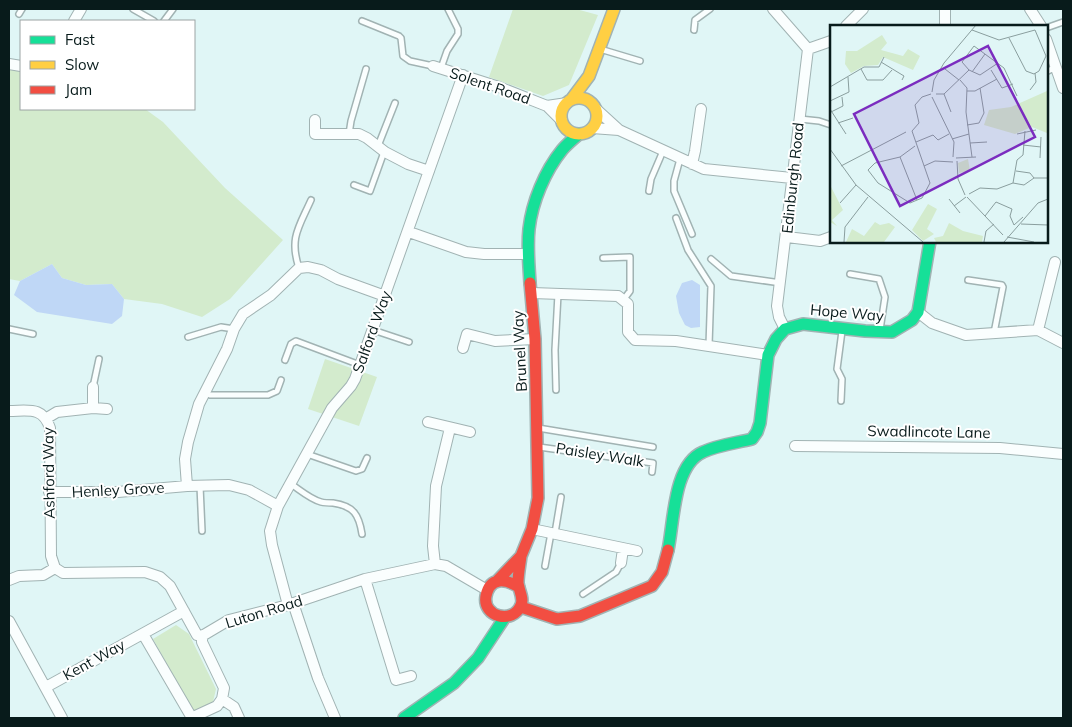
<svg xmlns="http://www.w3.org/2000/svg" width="1072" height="727" font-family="Mulish,sans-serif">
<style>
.green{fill:#d3ebcd}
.water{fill:#bfd7f6}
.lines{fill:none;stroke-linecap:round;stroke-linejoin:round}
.lane-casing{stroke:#a1b3b3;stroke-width:8}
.street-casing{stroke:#a1b3b3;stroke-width:12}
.fast-casing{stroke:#a1b3b3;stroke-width:14}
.slow-casing{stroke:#a1b3b3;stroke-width:14}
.jam-casing{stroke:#a1b3b3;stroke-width:14}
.lane{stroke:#fafefe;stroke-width:5}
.street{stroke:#fafefe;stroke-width:10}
.fast{stroke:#16e098;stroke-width:11}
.slow{stroke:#ffcf43;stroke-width:11}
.jam{stroke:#f24e42;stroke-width:11}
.labels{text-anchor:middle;stroke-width:4;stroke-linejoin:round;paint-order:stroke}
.street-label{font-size:15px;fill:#081b1b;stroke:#fff}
.inset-road{fill:none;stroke:#8a9e9e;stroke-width:1}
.view{fill:#7b2cbf;fill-opacity:0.15;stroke:#7b2cbf;stroke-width:2.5}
.inset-edge{fill:none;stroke:#081b1b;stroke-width:2.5}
</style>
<rect width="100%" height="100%" fill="#e0f6f6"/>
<!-- green -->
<path class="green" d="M513 9H576L598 15 569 85 543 96 489 77Z
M9 63 21 68V109H145L163 122 225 188 283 240 230 299 202 317 162 304 124 299 112 284 86 285 62 278 52 264 20 281 9 279Z
M325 359 377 377 359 426 308 409Z
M176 625 189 634 216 689 213 702 194 713 153 639Z"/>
<!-- water -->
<path class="water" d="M52 264 62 278 86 285 112 284 124 299 122 316 112 324 37 312 14 295 20 281Z
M692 280 700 285V327L691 328 685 325 679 313 676 296 682 283Z"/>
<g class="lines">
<!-- lane casing -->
<g class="lane-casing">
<path id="lane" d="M133 9 154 21
M19 14 22 9
M164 21 173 9
M362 21 399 36 401 38 403 56 410 61 433 66
M1046 28 1063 22
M694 30 695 20 710 9
M600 49 640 61
M441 68 447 51 458 34V29L448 9
M1046 72 1056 67
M800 119 819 121 831 125
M349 134 351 121 366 69
M378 146 395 103
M680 159 674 181V191L692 234
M354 185 370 191 384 152
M649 191 651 179 663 151
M676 218 688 250 711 286 709 345
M603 258 630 257V291L624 299
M711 259 731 276 781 283
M299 268C289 238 299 227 311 200
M850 274 879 279 885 297 880 330
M968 280 1002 285 1003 287 994 333
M9 329 33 334
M373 330 409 342
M188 337 221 327 234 329
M285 360 291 344 296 341 360 365
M93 387 99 359
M556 390 555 350 558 294
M205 393 210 395H268L277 391 281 380
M841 401 842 379 837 369 842 331
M538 428 653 447
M539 447 653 463 652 472
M307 454 356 471 362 469 367 458
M291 484C300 490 310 499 321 502 325 503 329 503 333 503 354 506 359 515 362 534
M200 486 202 531
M555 533 561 497
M545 566 551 533
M583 594 616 572 621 563"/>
</g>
<!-- street casing -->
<g class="street-casing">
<path id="street" d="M773 9 808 49
M1030 9 1041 26
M74 21 81 9
M846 26 863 9
M945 26V9
M1046 39 1063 88
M808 49 831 41
M9 64 21 66
M433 66 499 87 547 106 562 121
M547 106 567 103
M596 109 619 130 704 169 792 178
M315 120V134H359L367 138 385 152 408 164 429 171
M592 128 619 130
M692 164 695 151 701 109
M409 232 466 252 484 254H528
M787 237 820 241 831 237
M532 293 618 296 628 304V332L635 340 676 341 768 355
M918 312 932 323 966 335 1038 330 1063 343
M785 329 779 317 777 306 808 49
M1038 330 1055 262
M463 348 467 334 495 341 535 339
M93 408V387
M9 411C28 411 43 406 50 428L51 556 55 568
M47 418 57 412 93 408 107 409
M428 422 470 432
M795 446 1000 448 1063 454
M187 486 185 459 188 442 199 404 227 349 234 329 243 314 271 295 299 268 308 267 321 270 338 279 385 296
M49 492H118L187 486 229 485 249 490 278 506
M532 529 637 551
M621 563 623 549
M435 564 433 546 436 486 450 428
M55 568 63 573 145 572 160 577 170 586 197 635 202 636 229 620 288 605 365 579 435 564 446 566 487 590
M365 579 396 680 411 676
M9 580 19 576 43 575 55 568
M293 603 318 678 335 718
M288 605 272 545 270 531 278 506 332 408 351 386 355 379 463 75
M9 621 62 718
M143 634 192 718
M46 687 184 611
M222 699 234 707 239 718
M191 718 217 706 222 699 224 688 202 642V636"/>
</g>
<!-- fast casing -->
<g class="fast-casing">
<path id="fast" d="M530 283C529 265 527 247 529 229 532 202 545 171 562 150 567 144 573 139 579 134
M668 550C674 522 673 465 703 452 718 445 736 443 752 439L757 432 760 423 768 355 776 339 785 329 803 324 865 331 892 332 912 320 918 312 930 241
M404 718 454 683 478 658 505 617"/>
</g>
<!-- slow casing -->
<g class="slow-casing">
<path id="slow" d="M561 116a18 18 0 1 1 36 0a18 18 0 1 1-36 0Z
M571 100 589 76 614 9"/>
</g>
<!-- jam casing -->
<g class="jam-casing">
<path id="jam" d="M496 582 521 556 532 529 538 498 535 339 530 283
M519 587C506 579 490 576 486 596 482 617 513 625 521 605 524 598 519 591 518 583 518 574 520 565 521 556
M521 607 557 619 580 616 652 586 662 572 668 550"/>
</g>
<!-- lane -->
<use href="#lane" class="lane"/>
<!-- street -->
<use href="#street" class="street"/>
<!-- fast -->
<use href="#fast" class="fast"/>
<!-- slow -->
<use href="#slow" class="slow"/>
<!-- jam -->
<use href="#jam" class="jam"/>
</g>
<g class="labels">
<!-- street labels -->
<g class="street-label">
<text transform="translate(490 86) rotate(19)" y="5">Solent Road</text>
<text transform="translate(793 178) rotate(-84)" y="5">Edinburgh Road</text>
<text transform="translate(847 313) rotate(5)" y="5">Hope Way</text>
<text transform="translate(372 332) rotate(-70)" y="5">Salford Way</text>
<text transform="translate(520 351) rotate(-93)" y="5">Brunel Way</text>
<text transform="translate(929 432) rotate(1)" y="5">Swadlincote Lane</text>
<text transform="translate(600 455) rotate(9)" y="5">Paisley Walk</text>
<text transform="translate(49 473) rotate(-91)" y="5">Ashford Way</text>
<text transform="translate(118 490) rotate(-3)" y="5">Henley Grove</text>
<text transform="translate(264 612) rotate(-17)" y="5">Luton Road</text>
<text transform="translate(94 660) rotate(-29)" y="5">Kent Way</text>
</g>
</g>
<!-- overview -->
<g transform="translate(830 25)">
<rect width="218" height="218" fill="#e0f6f6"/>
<path d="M52 10 57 18 51 25 73 31 78 24 90 31 83 45 53 32 48 40 34 41 21 48 15 39 16 26H27ZM217 66V108L202 102 185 109 154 100 159 85 181 82ZM138 134 140 146 129 148 128 138ZM0 160 13 185 2 195 7 201 0 197ZM98 179 107 184 97 204 104 209 93 216 82 205ZM45 197 50 200 59 198 65 202 54 217H16L22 204 34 211ZM119 198 133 206 153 211 152 217H106L104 213 113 211Z" fill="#d3ebcd"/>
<path class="inset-road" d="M142 5 169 15 205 5 216 31 209 46 204 49 196 46 179 13M51 37 74 51 72 55M31 44 37 55H53L62 45M115 44 129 55M139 45 132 37 144 21 174 43 187 71M161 45 172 63 183 59M142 47 155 29M130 55 137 63 136 87 142 132M0 62 34 42H49L54 32M200 65 206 57 205 48M137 66H145L167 54M102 67 104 55 114 38 146 0M106 69H114L139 45 150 50 168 38M114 69 121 87M102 72 124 117 123 132M0 76 19 67 18 52M0 84 16 109M1 87 13 81 12 72M8 98 23 93M137 100 149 98 154 88 150 63M187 109 206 105M122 114 139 109M86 117 103 110 108 115 119 109M140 118 157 117M193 120 211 122M85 121 70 132 87 175M0 124 26 160 93 217M70 132 45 138 38 145 48 158 80 178 92 173 100 158 82 106 89 98 85 80 92 72 101 69M126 133 146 132M210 133 211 112M127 136 128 154 135 170M11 141 76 107M94 141 105 136 123 137M186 146 200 148 204 153M183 158 194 160 204 153H218M139 169 150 163 167 164 183 158 187 135 193 130 195 106M137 172 173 210M119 174 130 188M10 178 26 160M124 181 136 172M155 191 166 177 182 184 180 191 184 200 193 192M191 199 218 200M177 212 204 217M14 217 15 202 38 172M154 217 156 206 164 199M174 217 208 178 218 174"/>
<path class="view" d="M158 21 205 112 70 181 24 89Z"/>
<rect width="218" height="218" class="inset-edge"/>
</g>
<!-- border -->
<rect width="1072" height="727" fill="none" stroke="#081b1b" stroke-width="20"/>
<!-- legend -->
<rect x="20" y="20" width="175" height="90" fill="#ffffff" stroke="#9ca4a4"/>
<rect x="30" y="36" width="25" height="8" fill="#16e098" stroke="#9ca4a4"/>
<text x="65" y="45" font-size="15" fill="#081b1b">Fast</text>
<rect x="30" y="61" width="25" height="8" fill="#ffcf43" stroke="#9ca4a4"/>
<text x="65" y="70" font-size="15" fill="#081b1b">Slow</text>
<rect x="30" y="86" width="25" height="8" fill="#f24e42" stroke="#9ca4a4"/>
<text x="65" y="95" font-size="15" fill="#081b1b">Jam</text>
</svg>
